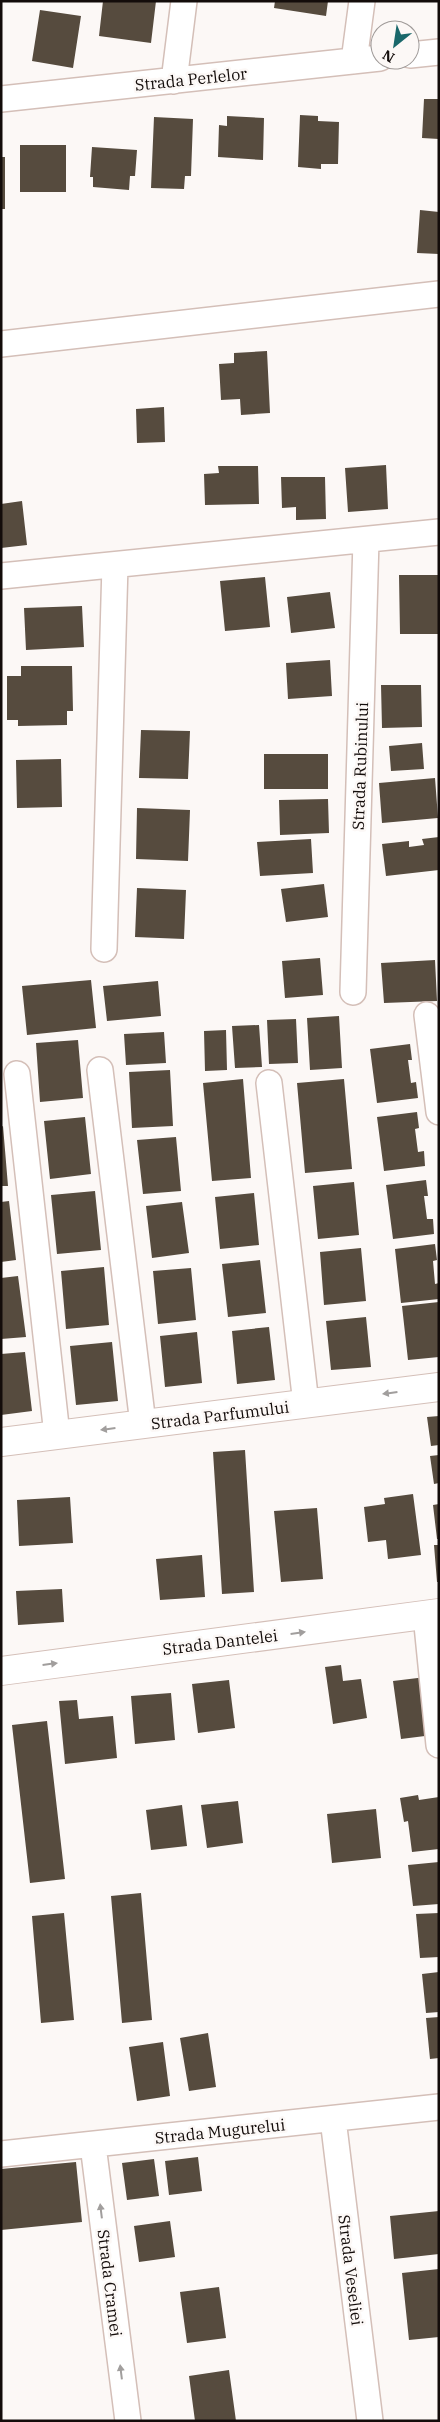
<svg xmlns="http://www.w3.org/2000/svg" width="440" height="2422" font-family="'IBM Plex Serif',serif">
<style>
.building{fill:#564b3e}
.lines{fill:none;stroke-linecap:round;stroke-linejoin:round}
.minor-casing{stroke:#d4bfb8;stroke-width:28}
.tertiary-casing{stroke:#d4bfb8;stroke-width:30}
.minor{stroke:#fff;stroke-width:25}
.tertiary{stroke:#fff;stroke-width:28}
.oneway{fill:#a19e9d}
.labels{text-anchor:middle;stroke-width:5;stroke-linejoin:round;paint-order:stroke}
.street-label{font-size:16px;fill:#130c0a;stroke:#fcf8f6}
</style>
<rect width="100%" height="100%" fill="#fcf8f6"/>
<!-- building -->
<path class="building" d="M103 1H156L151 43 99 36Z
M275 1H328L326 16 274 8Z
M40 10 81 16 73 68 32 61Z
M424 99H439V139L422 138Z
M300 115 318 116V121L339 122 338 164H321V169L298 167Z
M227 116 264 118 263 160 218 157 219 125 227 126Z
M154 117 193 119 191 176H185L184 189 151 188Z
M20 145H66V192H20Z
M92 147 137 150 135 176H130L129 190 93 187V177H90Z
M1 157H5V209H1Z
M420 210 439 212V254L417 253Z
M267 351 270 413 241 415 240 399 221 400 219 364 234 363V353Z
M164 407 165 442 137 443 136 409Z
M386 465 388 509 348 512 345 468Z
M218 466H258L259 504 205 505 204 474 219 473Z
M281 477H325L326 519 296 520V507L282 508Z
M22 501 27 545 1 548V504Z
M399 575H438V634H400Z
M265 577 270 627 225 631 220 581Z
M330 592 335 628 291 633 287 597Z
M82 606 84 647 26 650 24 608Z
M330 660 332 696 288 699 286 663Z
M21 666H72L73 711H67V725L18 726V720H7V676H21Z
M381 685H421L422 727 382 728Z
M141 730 190 731 188 779 139 778Z
M422 743 424 769 391 771 389 746Z
M264 754H328V789H264Z
M61 759 62 807 17 808 16 760Z
M435 778 438 818 382 823 379 783Z
M328 799 329 833 280 835 279 800Z
M137 808 190 810 188 861 136 859Z
M439 837V870L386 876 382 844 409 841V847L424 845 422 839Z
M311 839 313 873 260 876 257 842Z
M324 884 328 917 286 922 281 889Z
M137 888 186 890 184 939 135 937Z
M320 958 323 995 285 998 282 961Z
M435 960 437 1001 384 1003 381 963Z
M91 980 96 1028 27 1035 22 986Z
M158 981 161 1016 107 1021 103 986Z
M339 1016 342 1068 310 1070 307 1018Z
M296 1019 298 1063 269 1064 267 1020Z
M259 1025 262 1067 235 1068 232 1026Z
M226 1030 227 1070 205 1071 204 1031Z
M164 1032 166 1063 126 1065 124 1034Z
M78 1040 83 1098 40 1102 36 1043Z
M410 1044 412 1060H408L411 1083 416 1082 418 1098 377 1103 370 1049Z
M170 1070 173 1126 132 1128 129 1072Z
M243 1079 251 1178 212 1181 203 1083Z
M344 1079 352 1169 305 1173 297 1083Z
M417 1112 419 1128 415 1129 418 1152 424 1151 425 1166 384 1171 377 1117Z
M85 1117 91 1174 50 1179 44 1121Z
M3 1126 8 1186H1V1127Z
M176 1137 181 1191 143 1194 137 1140Z
M426 1180 428 1196H424L427 1219H433L434 1234 393 1239 386 1185Z
M354 1182 359 1235 318 1239 313 1186Z
M95 1191 101 1250 57 1254 51 1195Z
M254 1193 259 1245 220 1249 215 1197Z
M9 1201 16 1260 1 1262V1202Z
M182 1202 189 1253 152 1258 146 1206Z
M435 1244 437 1260 433 1261 435 1284 439 1283V1299L401 1303 395 1249Z
M361 1248 366 1301 324 1305 320 1252Z
M260 1260 266 1313 228 1317 222 1264Z
M104 1267 109 1325 66 1329 61 1271Z
M191 1268 196 1320 158 1324 153 1271Z
M18 1276 26 1337 1 1339V1278Z
M439 1302V1357L408 1360 402 1306Z
M366 1317 371 1367 331 1370 326 1321Z
M269 1327 275 1380 237 1384 232 1331Z
M197 1332 202 1383 165 1387 160 1336Z
M112 1342 118 1401 76 1405 70 1346Z
M25 1352 32 1411 1 1415V1354Z
M439 1416V1445L431 1446 427 1417Z
M245 1450 254 1592 222 1594 213 1452Z
M439 1455V1483L434 1484 430 1456Z
M413 1494 421 1555 388 1559 386 1540 368 1542 364 1507 385 1504 384 1498Z
M70 1497 73 1543 19 1546 17 1500Z
M439 1504V1539H437L433 1505Z
M317 1508 323 1579 281 1582 274 1511Z
M434 1545H439V1582H437Z
M202 1555 205 1597 160 1600 156 1559Z
M62 1589 64 1622 18 1625 16 1591Z
M341 1665 343 1681 361 1679 367 1718 333 1724 325 1667Z
M426 1677 433 1735 401 1739 393 1681Z
M229 1680 235 1728 198 1733 192 1684Z
M171 1693 175 1740 135 1744 131 1696Z
M77 1700 79 1719 113 1716 117 1758 65 1764 59 1701Z
M47 1721 65 1879 30 1883 12 1725Z
M418 1795 419 1800 439 1797V1849L412 1852 408 1821 404 1822 400 1798Z
M238 1801 243 1843 207 1848 201 1805Z
M182 1805 187 1846 151 1850 146 1810Z
M376 1809 381 1858 332 1863 327 1814Z
M439 1862V1904L413 1906 408 1865Z
M141 1893 152 2020 122 2023 111 1896Z
M64 1913 74 2020 41 2023 32 1916Z
M439 1913V1957L420 1958 416 1914Z
M439 1972V2012L426 2013 422 1974Z
M439 2017V2058L430 2059 426 2018Z
M208 2033 216 2087 189 2091 180 2038Z
M163 2042 170 2096 137 2101 129 2047Z
M198 2157 202 2191 169 2195 165 2161Z
M154 2159 159 2196 127 2200 122 2163Z
M76 2162 82 2222 1 2230V2169Z
M439 2211V2254L394 2259 390 2216Z
M170 2221 175 2257 139 2262 134 2226Z
M439 2269V2337L409 2340 402 2273Z
M219 2287 226 2338 187 2343 180 2292Z
M229 2370 236 2421H195L189 2376Z"/>
<g class="lines">
<!-- minor casing -->
<g class="minor-casing">
<path id="minor" d="M410 55 439 52
M354 61 362 1
M174 81 184 1
M1 99 380 58
M1 344 439 294
M1 576 439 532
M104 949 115 565
M353 992 366 540
M427 1015 439 1112
M100 1070 143 1424
M17 1074 57 1435
M269 1083 306 1404
M426 1615 439 1745
M333 2119 370 2421
M93 2145 128 2421
M1 2154 439 2107"/>
</g>
<!-- tertiary casing -->
<g class="tertiary-casing">
<path id="tertiary" d="M1 1442 439 1387
M1 1671 439 1613"/>
</g>
<!-- minor -->
<use href="#minor" class="minor"/>
<!-- tertiary -->
<use href="#tertiary" class="tertiary"/>
</g>
<!-- one-way arrows -->
<defs><path id="oneway-solid" d="M-6-.8H1V-3.2L6.5 0L1 3.2V.8H-6Z" transform="scale(1.25)"/></defs>
<g class="oneway">
<use href="#oneway-solid" transform="translate(390 1393) rotate(173)"/>
<use href="#oneway-solid" transform="translate(108 1429) rotate(173)"/>
<use href="#oneway-solid" transform="translate(298 1633) rotate(-8)"/>
<use href="#oneway-solid" transform="translate(50 1664) rotate(-7)"/>
<use href="#oneway-solid" transform="translate(101 2211) rotate(-97)"/>
<use href="#oneway-solid" transform="translate(121 2372) rotate(-97)"/>
</g>
<g class="labels">
<!-- street labels -->
<g class="street-label">
<text transform="translate(191 79) rotate(-6)" y="6">Strada Perlelor</text>
<text transform="translate(360 766) rotate(-88)" y="6">Strada Rubinului</text>
<text transform="translate(220 1415) rotate(-7)" y="6">Strada Parfumului</text>
<text transform="translate(220 1642) rotate(-7)" y="6">Strada Dantelei</text>
<text transform="translate(220 2131) rotate(-6)" y="6">Strada Mugurelui</text>
<text transform="translate(351 2270) rotate(83)" y="6">Strada Veseliei</text>
<text transform="translate(110 2283) rotate(83)" y="6">Strada Cramei</text>
</g>
</g>
<!-- border -->
<rect width="440" height="2422" fill="none" stroke="#130c0a" stroke-width="5"/>
<!-- north arrow -->
<g transform="translate(395 45) rotate(210)"><circle r="24" fill="#fcf8f6" stroke="#9f9a98"/>
<path d="M0-4L9 19L0 12L-9 19Z" fill="#1a686b"/>
<text y="-8" font-size="14" font-weight="bold" text-anchor="middle" fill="#130c0a">N</text>
</g>
</svg>
